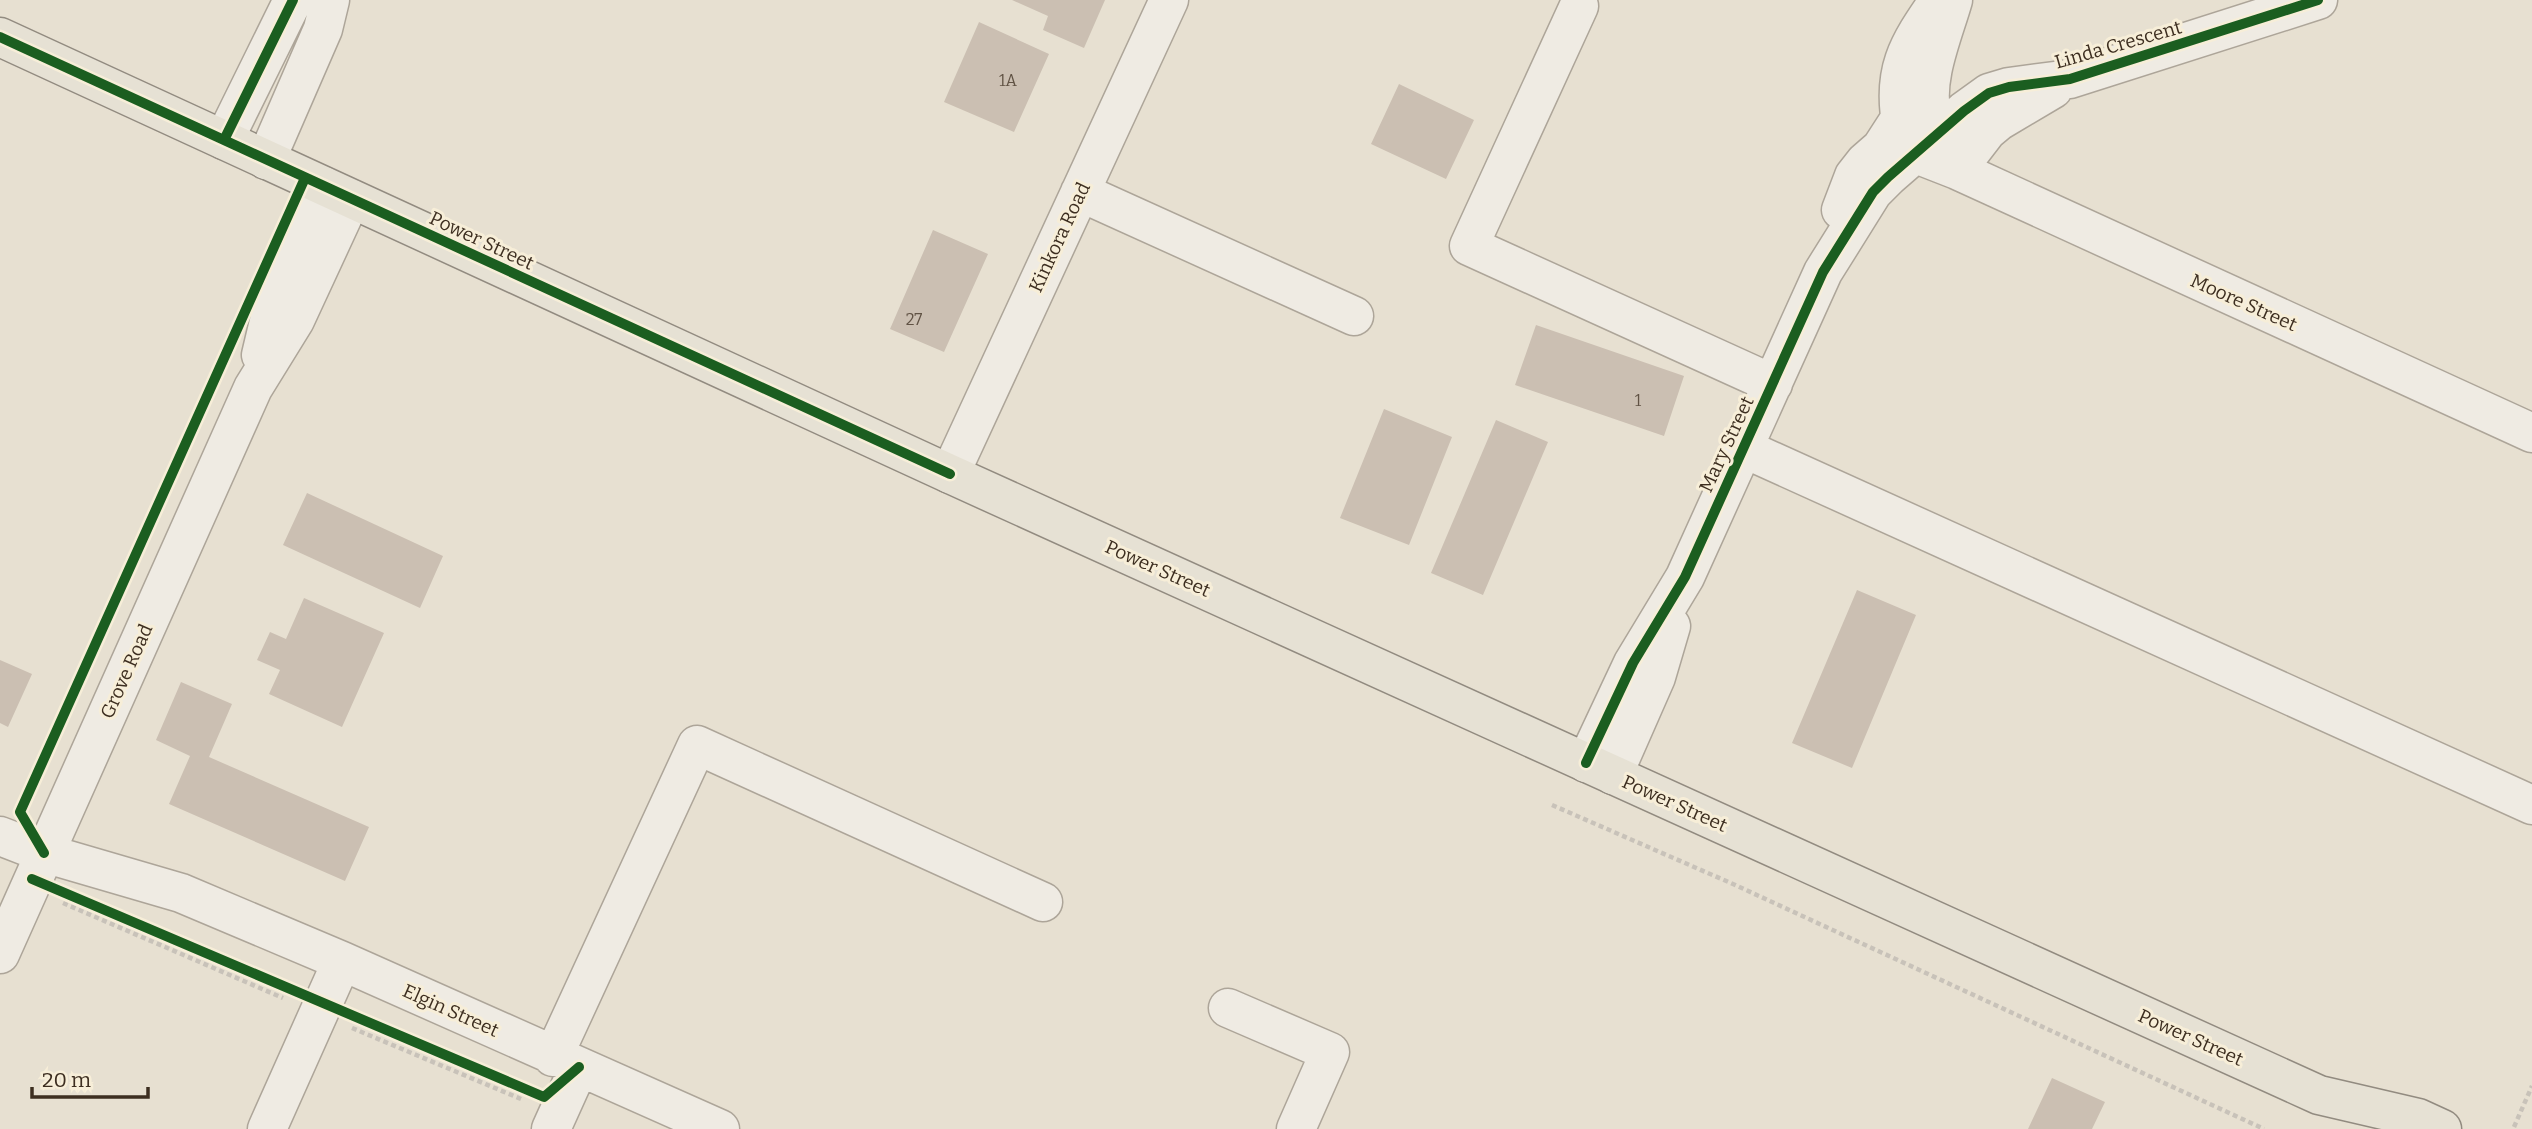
<svg xmlns="http://www.w3.org/2000/svg" width="2532" height="1129" font-family="Bitter,serif">
<style>
.building{fill:#cbbfb2}
.lines{fill:none;stroke-linecap:round;stroke-linejoin:round}
.minor-casing{stroke:#ada599;stroke-width:41}
.major-casing{stroke:#928b80;stroke-width:41}
.path{stroke:#c8c2b9;stroke-width:4.5;stroke-dasharray:5 3.5;stroke-linecap:butt}
.minor{stroke:#efebe3;stroke-width:38}
.major{stroke:#e6e1d4;stroke-width:38}
.cycleway-casing{stroke:#f7eed8;stroke-width:15}
.cycleway{stroke:#1b5e20;stroke-width:10}
.labels{text-anchor:middle;stroke-width:6;stroke-linejoin:round;paint-order:stroke}
.number-label{font-size:16px;fill:#605244}
.street-label{font-size:19px;fill:#3d2e20;stroke:#f7eed8}
</style>
<rect width="100%" height="100%" fill="#e7e0d1"/>
<!-- building -->
<path class="building" d="M1012 0H1105L1084 48 1043 30 1048 16Z
M979 22 1049 54 1014 132 944 102Z
M1399 84 1474 120 1446 179 1371 144Z
M933 230 988 254 944 352 890 329Z
M1536 325 1684 376 1664 436 1515 385Z
M1384 409 1452 437 1409 545 1340 518Z
M1496 420 1548 442 1483 595 1431 573Z
M307 493 443 556 420 608 283 545Z
M1857 590 1916 615 1852 768 1792 743Z
M304 598 384 633 342 727 269 694 280 670 257 660 270 632 286 639Z
M0 660 32 674 8 727 0 723Z
M181 682 232 704 209 757 369 827 345 881 169 804 190 756 156 740Z
M2052 1078 2105 1102 2092 1129H2028Z"/>
<g class="lines">
<!-- minor casing -->
<g class="minor-casing">
<path id="minor" d="M1579 6 1469 246 1773 384
M1932 115C1923 80 1943 35 1953 0
M1902 128C1891 71 1907 46 1939 0
M224 140 293 0
M1916 154 1957 170 2532 433
M266 160 323 29 330 0
M1957 170 1987 131 1999 121 2053 89
M1080 192 1354 316
M1841 210 1854 176 1865 162 1881 148 1912 100 1930 89
M261 355 274 300 323 186
M1743 448 2532 805
M950 474 1169 0
M1586 763 1633 663 1685 577 1823 272 1873 192 1888 177 1964 111 1989 93 2009 87 2070 79 2318 0
M1613 775 1656 677 1671 626
M0 836 44 853 181 893 342 961 720 1129
M0 954 253 388 295 320 351 199
M1228 1008 1330 1052 1296 1129
M553 1057 697 745 1043 902
M267 1129 342 961
M551 1129 579 1067"/>
</g>
<!-- major casing -->
<g class="major-casing">
<path id="major" d="M0 37 950 474 2319 1095 2418 1118 2442 1129"/>
</g>
<!-- path -->
<path class="path" d="M1552 805 1733 884 2264 1129
M63 903 283 998
M352 1028 521 1099
M2514 1127 2532 1086"/>
<!-- minor -->
<use href="#minor" class="minor"/>
<!-- major -->
<use href="#major" class="major"/>
<!-- cycleway casing -->
<g class="cycleway-casing">
<path id="cycleway" d="M0 37 950 474
M224 140 293 0
M1586 763 1633 663 1685 577 1823 272 1873 192 1888 177 1964 111 1989 93 2009 87 2070 79 2318 0
M44 853 20 812 305 178
M32 879 544 1097 579 1067"/>
</g>
<!-- cycleway -->
<use href="#cycleway" class="cycleway"/>
</g>
<g class="labels">
<!-- number labels -->
<g class="number-label">
<text x="1008" y="86">1A</text>
<text x="914" y="325">27</text>
<text x="1638" y="406">1</text>
</g>
<!-- street labels -->
<g class="street-label">
<text transform="translate(2118 44) rotate(-16)" y="7">Linda Crescent</text>
<text transform="translate(1059 237) rotate(-65)" y="7">Kinkora Road</text>
<text transform="translate(482 240) rotate(25)" y="7">Power Street</text>
<text transform="translate(2244 302) rotate(24)" y="7">Moore Street</text>
<text transform="translate(1726 444) rotate(-65)" y="7">Mary Street</text>
<text transform="translate(1158 568) rotate(24)" y="7">Power Street</text>
<text transform="translate(126 671) rotate(-66)" y="7">Grove Road</text>
<text transform="translate(1675 803) rotate(24)" y="7">Power Street</text>
<text transform="translate(451 1010) rotate(24)" y="7">Elgin Street</text>
<text transform="translate(2191 1037) rotate(24)" y="7">Power Street</text>
</g>
</g>
<!-- scale -->
<path d="M32 1087v10h116v-10" fill="none" stroke="#3d2e20" stroke-width="3.5"/>
<text x="42" y="1087" font-size="21" fill="#3d2e20" stroke="#f7eed8" stroke-width="5" paint-order="stroke">20 m</text>
</svg>
